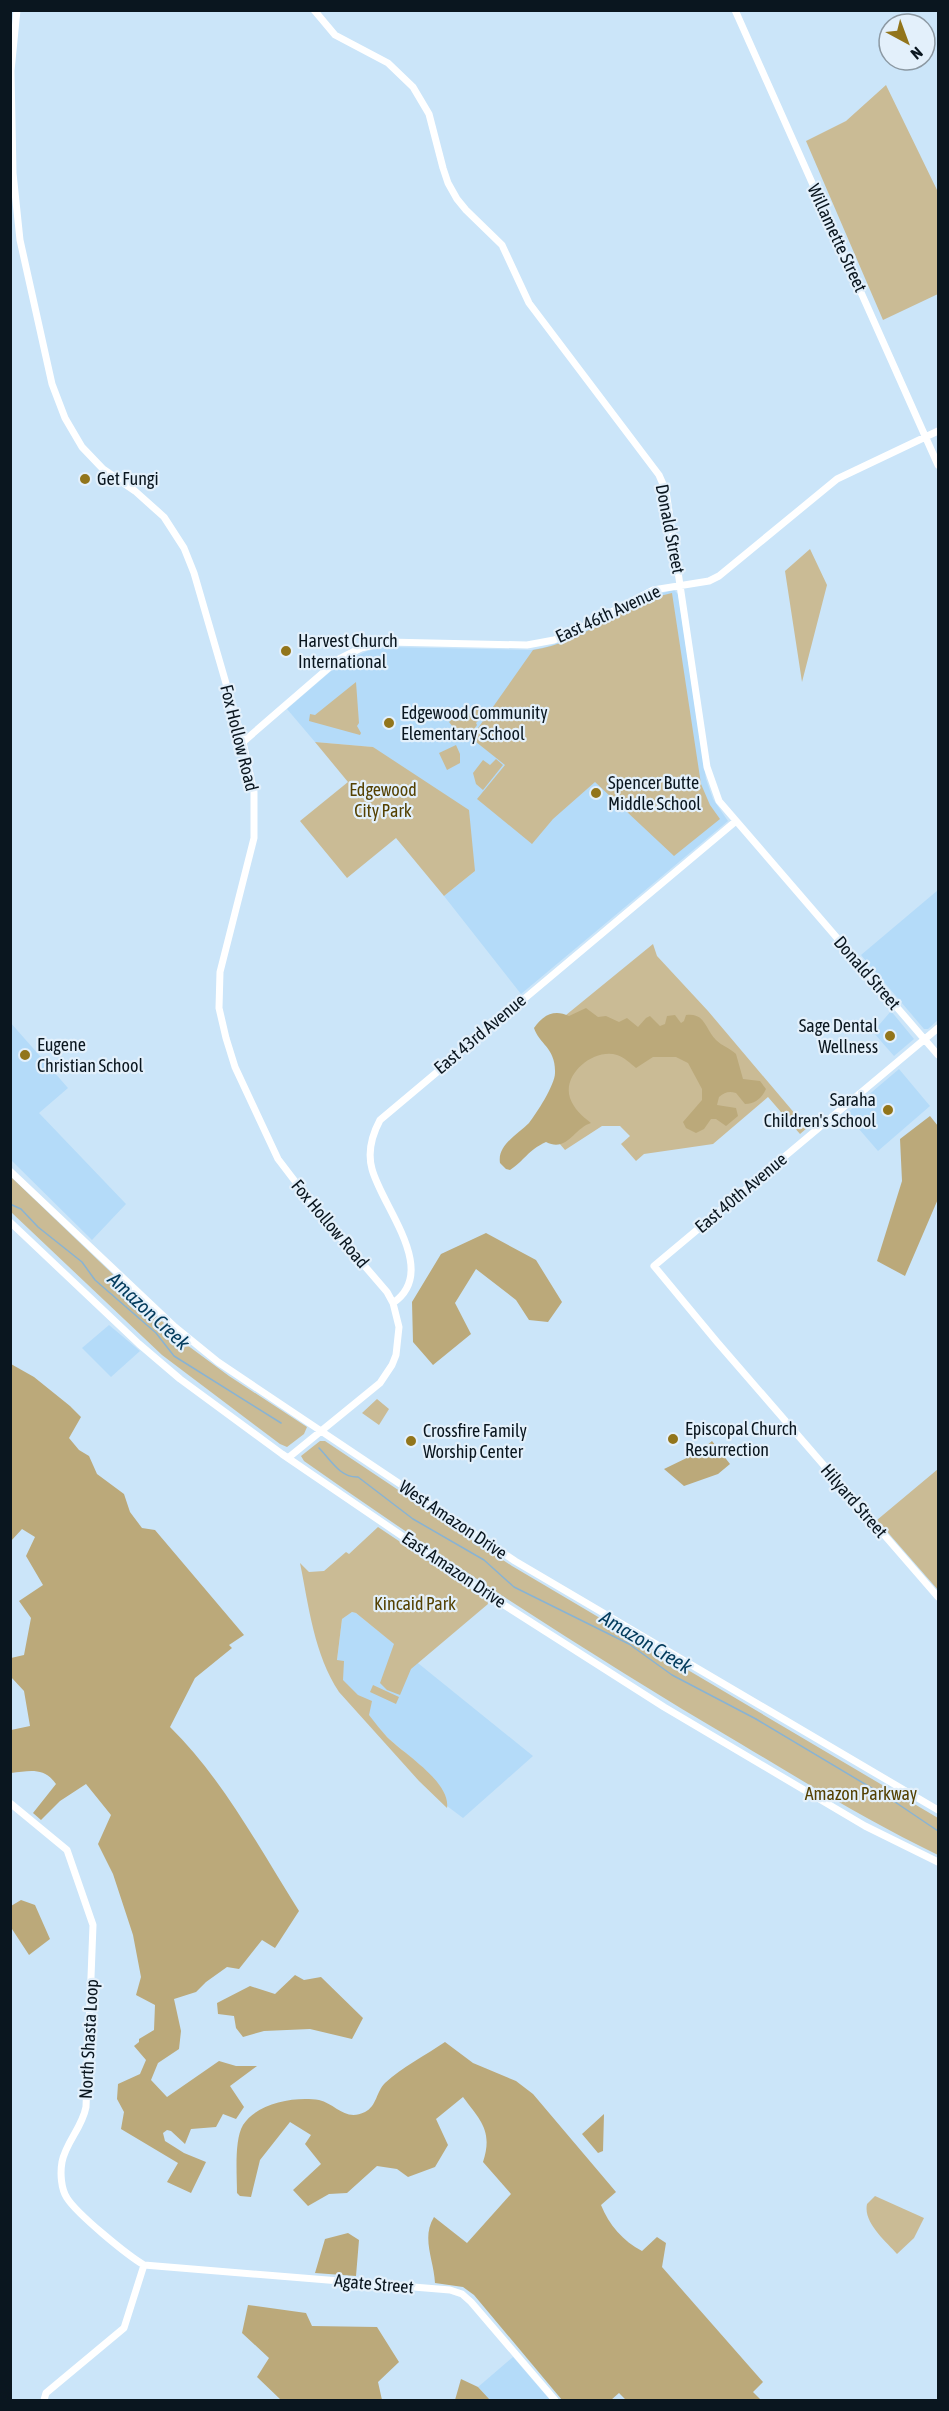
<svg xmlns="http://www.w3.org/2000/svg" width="949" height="2411" font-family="'Asap Condensed',sans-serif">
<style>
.built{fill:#b4dbf9}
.green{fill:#cabb95}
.forest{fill:#bba97a}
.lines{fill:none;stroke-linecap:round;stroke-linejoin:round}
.stream{stroke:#88b3d4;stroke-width:1.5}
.secondary{stroke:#fff;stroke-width:7}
.poi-dot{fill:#92751b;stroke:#e3f0fb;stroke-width:2}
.labels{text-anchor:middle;stroke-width:4.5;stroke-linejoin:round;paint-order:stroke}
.street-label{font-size:18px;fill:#0a161f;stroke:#e3f0fb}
.poi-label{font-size:18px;fill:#0a161f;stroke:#e3f0fb;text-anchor:start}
.park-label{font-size:18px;fill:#544102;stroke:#e3f0fb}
.water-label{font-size:20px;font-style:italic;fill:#033b5c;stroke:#e3f0fb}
</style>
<rect width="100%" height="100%" fill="#cbe5f9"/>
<!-- built -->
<path class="built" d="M674 590 678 594 706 779 713 799 728 821 521 994 444 896 475 871 373 747 315 742 287 709 337 666 367 651 386 647 531 650 546 647 569 639 647 597Z
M938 890V1020L928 1029H924L861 955Z
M891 1011 914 1039 894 1056 873 1032Z
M10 1022 68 1088 39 1113 126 1204 92 1240 11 1160Z
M899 1069 930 1106 878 1151 846 1114Z
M109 1325 140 1351 111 1377 82 1348Z
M352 1612 356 1613 533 1756 463 1818 447 1806 442 1791 435 1781 420 1765 388 1738 343 1688 337 1661 342 1619Z
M513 2357 550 2400H490L478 2387Z"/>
<!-- green -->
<path class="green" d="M886 85 938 192V294L883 320 806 141 846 121Z
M810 549 827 585 802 682 785 571Z
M672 593 701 784 710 805 720 819 674 856 595 782 553 819 532 844 477 799 505 765 471 738 533 650C583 643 623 603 672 593Z
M356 682 359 723 357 726 361 733 360 735 309 721 310 714 315 715Z
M478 706 485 714 476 723 477 725 465 742 449 722 456 716 460 721Z
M315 742 373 747 469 810 475 871 444 896 396 838 347 878 300 821 348 782Z
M456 745 460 754V763L447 770 439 753Z
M496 759 503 765 483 790 476 784 473 773 483 760 490 765Z
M653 944 657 956 708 1011 807 1128 800 1134 768 1097 713 1144 644 1154 636 1161 621 1144 630 1136 620 1126H602L565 1150 542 1123 568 1062 544 1033Z
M11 1177 187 1345 229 1376 307 1427 304 1434 287 1447 280 1444 162 1355 11 1212Z
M377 1399 389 1409 379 1425 362 1413Z
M320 1441H325L512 1566 938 1818V1855C870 1822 806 1783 741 1744 591 1656 446 1561 304 1461L301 1456Z
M938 1469V1590L877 1520Z
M378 1527 487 1600 488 1604 411 1669 400 1695 387 1690 380 1683 394 1644 356 1613 352 1612 342 1619 337 1660 344 1661 343 1680 358 1695 372 1701 369 1715C375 1723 381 1730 387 1737 403 1753 451 1782 447 1808L419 1781 339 1692C314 1654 309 1607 300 1563L309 1572 324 1571 346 1552 349 1554Z
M373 1685 399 1697 396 1704 370 1692Z
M875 2196 924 2218 914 2238 897 2254C886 2241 863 2223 867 2204Z"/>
<!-- forest -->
<path class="forest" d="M586 1008 598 1017 606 1016 619 1022 627 1018 638 1027 646 1018 650 1016 660 1026 665 1024 667 1016 675 1015 681 1023 684 1021 686 1015C705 1012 705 1029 716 1040 722 1046 730 1048 736 1054L743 1079 760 1081 766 1089C762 1098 755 1104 745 1104L736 1093C729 1091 725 1092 719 1097L717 1105 736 1108 738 1116 726 1126 716 1119H711L704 1129 696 1133 686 1128 683 1122 702 1100V1089L688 1063 676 1057H653L636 1068C630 1063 624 1057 617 1055 594 1048 562 1074 570 1098 574 1109 582 1116 591 1123 574 1128 567 1153 546 1142 528 1150 524 1161 510 1170L506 1169 500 1163C497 1145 518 1134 529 1123 536 1114 555 1085 555 1073 556 1048 539 1044 534 1028 543 1015 554 1009 569 1016Z
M930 1116 938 1126V1199L905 1276 877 1261 902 1181 900 1139Z
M486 1233 536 1260 562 1302 548 1322 529 1320 516 1300 476 1269 455 1303 471 1334 433 1365 413 1342 412 1302 441 1254Z
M11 1364 34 1377 70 1406 81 1417 69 1438 79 1450 89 1456 97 1474 124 1494 130 1512 142 1528 155 1530 244 1635 229 1645 232 1648 195 1678 170 1727C223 1779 259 1848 299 1911L275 1948 262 1940 239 1969 227 1967 206 1982 196 1992 174 1999 181 2031 179 2049 158 2063 151 2080 167 2097 219 2061 236 2066H257L230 2086 244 2107 236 2119 223 2114 216 2127 191 2129 185 2144 171 2131 167 2130 163 2133 165 2141 184 2153 206 2162 191 2193 167 2182 178 2163 121 2129 124 2112 117 2099 118 2084 140 2074 146 2060 134 2046 139 2042V2039L154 2030 155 2005 136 1995 141 1977 133 1935 113 1874 98 1844 111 1815 86 1784 60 1801 41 1820 33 1813 56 1784C44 1767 30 1771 11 1773V1730L30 1726 24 1691 11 1677V1658L24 1655 31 1618 19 1601 43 1585 26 1556 35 1537 22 1529 11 1541Z
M712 1441 730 1464 718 1474 684 1486 664 1469 699 1452Z
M21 1900 35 1905 50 1939 29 1955 12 1929 11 1906Z
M295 1975 304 1980 321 1977 363 2018 352 2039 310 2029 264 2031 243 2037 236 2028 234 2016 218 2014 217 2003 250 1986 275 1994Z
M445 2042 473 2063 516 2081 533 2094 616 2192 601 2205C609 2225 623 2241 642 2251L657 2237 666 2243 662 2267 763 2382 753 2392 761 2400H626L619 2393 611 2400H562L474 2295 463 2287 435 2283C434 2260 421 2238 434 2217L467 2243 511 2194 483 2162C493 2131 481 2121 463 2097L436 2119 448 2145 435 2167 408 2177 397 2169 377 2166 347 2193 329 2194 308 2206 293 2190 321 2164 305 2144 311 2135 290 2122 260 2160 251 2197 240 2196 237 2193C237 2175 234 2140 243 2125 257 2103 295 2096 319 2100 336 2104 345 2122 365 2112 377 2106 376 2092 385 2083 402 2067 426 2055 445 2042Z
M604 2114 603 2151 598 2153 582 2134Z
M348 2233 359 2240 356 2276 315 2273 325 2239Z
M248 2305 306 2313 312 2326 377 2327 399 2362 378 2382 382 2400H281L257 2377 269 2358 242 2333Z
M461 2379 478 2387 490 2400H455Z"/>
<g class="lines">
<!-- stream -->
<path class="stream" d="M10 1204 21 1209 38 1227 82 1262 95 1280 156 1333 174 1356 281 1423
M319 1448C330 1459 340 1478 358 1477L413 1519 484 1560 514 1587 629 1644 672 1675 756 1719 895 1802 938 1831"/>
<!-- secondary -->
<path class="secondary" d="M17 10 11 71 13 173 20 240 52 384 65 418 82 447 103 469 135 491 164 517 184 548 194 573 243 742 254 792V838L220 972 219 1008 226 1038 235 1067 278 1159 320 1214 387 1292 393 1303 399 1327 396 1355 392 1365 380 1383 288 1458
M314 10 335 35 388 63 413 87 429 114 443 168 448 183 457 199 466 210 502 245 529 303 659 475 666 491 707 767 719 801 938 1055
M735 10 938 465
M243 742 339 659 361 648 387 642 527 645 554 640 569 634 653 590 709 581 719 576 837 479 938 431
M938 1028 654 1266 717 1342 938 1597
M10 1171 175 1327 218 1362 515 1561 938 1810
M10 1222 139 1344 180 1379 282 1454 490 1596 664 1707 865 1826 938 1862
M393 1303C440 1271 382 1207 372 1169 367 1151 372 1135 380 1120L736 821
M10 1803 67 1850 93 1925 86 2107C82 2128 66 2142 62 2162 60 2173 61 2189 67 2198 77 2214 127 2255 144 2265L450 2290 462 2294 471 2302 555 2400
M44 2400 46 2393 124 2328 144 2265"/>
</g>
<!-- markers -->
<g class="poi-dot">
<circle cx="85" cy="479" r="6"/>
<circle cx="286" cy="651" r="6"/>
<circle cx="389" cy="723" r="6"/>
<circle cx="596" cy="793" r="6"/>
<circle cx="890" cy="1036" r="6"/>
<circle cx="25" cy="1055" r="6"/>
<circle cx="888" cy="1110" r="6"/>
<circle cx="673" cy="1439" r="6"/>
<circle cx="411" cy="1441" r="6"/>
</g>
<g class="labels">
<!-- street labels -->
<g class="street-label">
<text transform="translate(837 238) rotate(65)" y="6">Willamette Street</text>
<text transform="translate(670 529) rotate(79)" y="6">Donald Street</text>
<text transform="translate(608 614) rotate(-25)" y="6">East 46th Avenue</text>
<text transform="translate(239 738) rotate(76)" y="6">Fox Hollow Road</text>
<text transform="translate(867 973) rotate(49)" y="6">Donald Street</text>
<text transform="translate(480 1034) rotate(-40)" y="6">East 43rd Avenue</text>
<text transform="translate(741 1193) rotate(-40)" y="6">East 40th Avenue</text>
<text transform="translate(330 1224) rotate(50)" y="6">Fox Hollow Road</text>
<text transform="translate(854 1501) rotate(49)" y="6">Hilyard Street</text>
<text transform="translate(453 1520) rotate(34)" y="6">West Amazon Drive</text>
<text transform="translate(454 1570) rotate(34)" y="6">East Amazon Drive</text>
<text transform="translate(89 2039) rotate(-87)" y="6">North Shasta Loop</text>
<text transform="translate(374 2284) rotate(5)" y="6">Agate Street</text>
</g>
<!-- poi labels -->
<g class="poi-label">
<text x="97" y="485">Get Fungi</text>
<text x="298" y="647">Harvest Church<tspan x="298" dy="21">International</tspan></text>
<text x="401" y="719">Edgewood Community<tspan x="401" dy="21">Elementary School</tspan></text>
<text x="608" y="789">Spencer Butte<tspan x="608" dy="21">Middle School</tspan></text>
<text x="878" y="1032" text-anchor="end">Sage Dental<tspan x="878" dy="21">Wellness</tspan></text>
<text x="37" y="1051">Eugene<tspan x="37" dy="21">Christian School</tspan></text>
<text x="876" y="1106" text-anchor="end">Saraha<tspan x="876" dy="21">Children's School</tspan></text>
<text x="685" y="1435">Episcopal Church<tspan x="685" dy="21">Resurrection</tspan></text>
<text x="423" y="1437">Crossfire Family<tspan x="423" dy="21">Worship Center</tspan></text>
</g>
<!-- park labels -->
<g class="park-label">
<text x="383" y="796">Edgewood<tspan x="383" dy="21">City Park</tspan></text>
<text x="415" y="1610">Kincaid Park</text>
<text x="861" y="1800">Amazon Parkway</text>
</g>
<!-- water labels -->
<g class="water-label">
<text transform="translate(149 1311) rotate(43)" y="7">Amazon Creek</text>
<text transform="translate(646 1642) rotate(31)" y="7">Amazon Creek</text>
</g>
</g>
<!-- border -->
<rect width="949" height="2411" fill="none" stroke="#0a161f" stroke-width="24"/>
<!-- north arrow -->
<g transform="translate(907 42) rotate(139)"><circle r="28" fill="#e3f0fb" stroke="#8c99a3" stroke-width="1.5"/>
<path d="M0-4.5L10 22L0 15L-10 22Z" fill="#92751b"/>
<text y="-9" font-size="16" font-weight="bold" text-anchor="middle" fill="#0a161f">N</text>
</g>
</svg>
